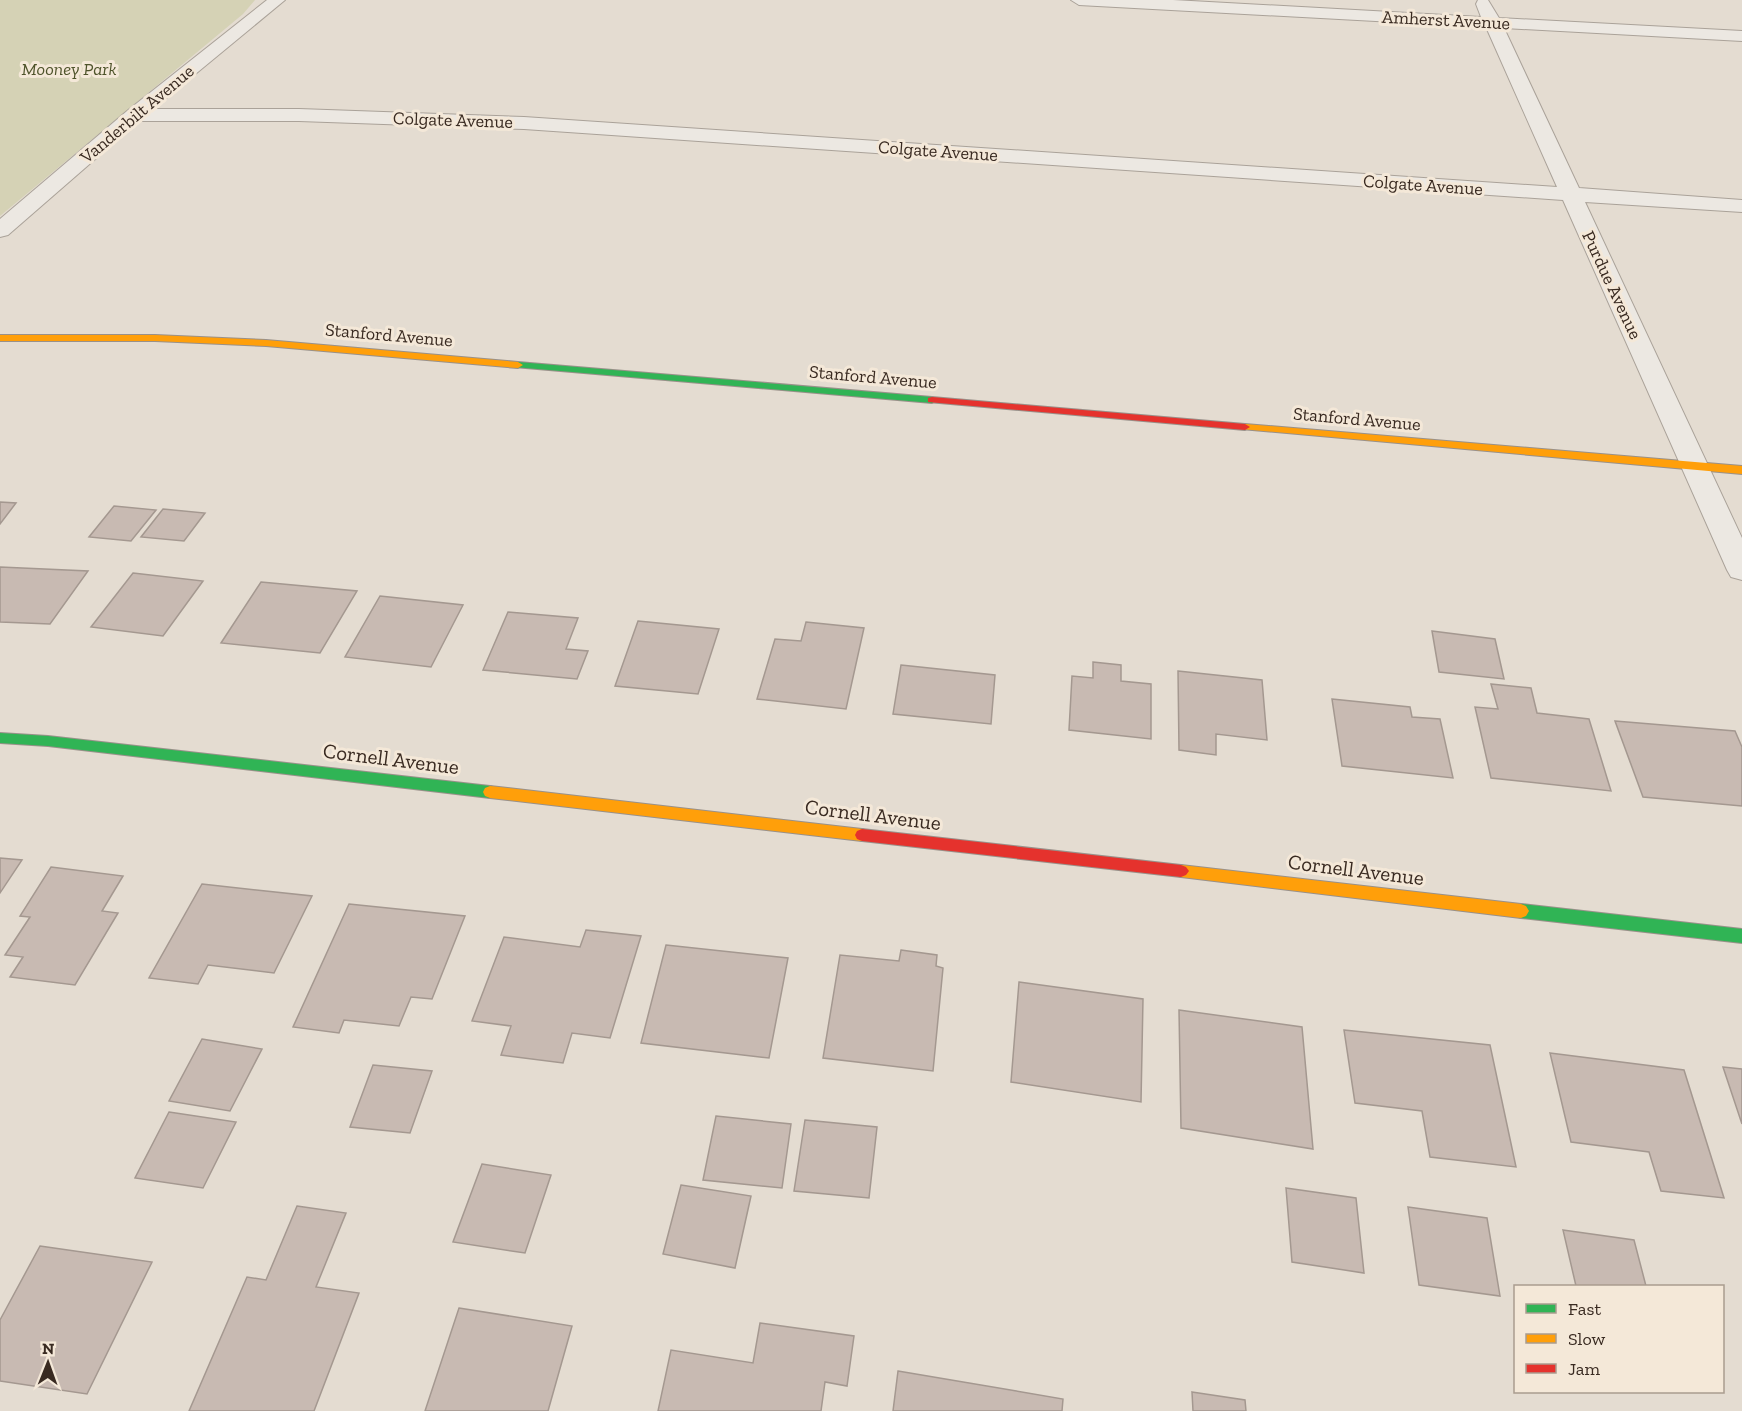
<svg xmlns="http://www.w3.org/2000/svg" width="1742" height="1411" font-family="'Zilla Slab',serif">
<style>
.green{fill:#d5d2b5}
.building{fill:#c8bab2;stroke:#a49890;stroke-width:1.5}
.lines{fill:none;stroke-linecap:round;stroke-linejoin:round}
.street-casing{stroke:#aaa299;stroke-width:2}
.fast-casing{stroke:#99918a;stroke-width:2}
.slow-casing{stroke:#99918a;stroke-width:2}
.jam-casing{stroke:#99918a;stroke-width:2}
.street{fill:#ece8e2;fill-rule:evenodd}
.fast{fill:#30b455;fill-rule:evenodd}
.slow{fill:#ff9f0a;fill-rule:evenodd}
.jam{fill:#e5322d;fill-rule:evenodd}
.labels{text-anchor:middle;stroke-width:6;stroke-linejoin:round;paint-order:stroke}
.far-street-label{font-size:18px;fill:#392a21;stroke:#f4e8d8}
.far-park-label{font-size:18px;font-style:italic;fill:#4e532a;stroke:#f4e8d8}
.street-label{font-size:21px;fill:#392a21;stroke:#f4e8d8}
</style>
<rect width="100%" height="100%" fill="#e4dcd1"/>
<!-- green -->
<path class="green" d="M0 0H255L243 14 0 216Z"/>
<!-- building -->
<path class="building" d="M0 502 16 503 0 524Z
M114 506 156 510 131 541 89 537Z
M163 509 205 513 184 541 141 537Z
M0 567 88 571 50 624 0 622Z
M133 573 203 581 163 636 91 627Z
M261 582 357 591 320 653 221 643Z
M380 596 463 605 431 667 345 657Z
M508 612 578 618 566 649 588 651 577 679 483 670Z
M638 621 719 629 698 694 615 686Z
M806 622 864 628 846 709 757 699 775 639 801 641Z
M1432 631 1495 639 1504 679 1439 672Z
M1093 662 1121 665V681L1151 684V739L1069 730 1072 676 1093 678Z
M901 665 995 675 991 724 893 714Z
M1178 671 1262 680 1267 740 1216 734V755L1179 750Z
M1491 684 1531 688 1537 713 1589 719 1611 791 1491 778 1475 707 1498 709Z
M1332 699 1410 707 1412 717 1440 719 1453 778 1342 766Z
M1615 721 1735 731 1742 747V806L1643 797Z
M0 858 22 860 0 893Z
M51 867 123 876 102 911 118 913 75 985 10 977 23 957 5 955 30 917 20 916Z
M202 884 312 896 274 973 208 965 198 984 149 978Z
M349 904 465 916 432 999 411 997 399 1026 344 1020 339 1033 293 1027Z
M586 930 641 936 610 1038 572 1033 563 1063 501 1055 511 1026 472 1021 504 937 580 947Z
M666 945 788 958 769 1058 641 1043Z
M901 950 937 955 936 966 943 968 933 1071 823 1058 840 955 899 961Z
M1019 982 1143 999 1141 1102 1011 1082Z
M1179 1010 1302 1027 1313 1149 1181 1128Z
M1344 1030 1490 1045 1516 1167 1430 1157 1422 1111 1355 1103Z
M202 1039 262 1049 230 1111 169 1101Z
M1550 1053 1684 1070 1724 1198 1661 1191 1649 1152 1571 1142Z
M373 1065 432 1071 410 1133 350 1127Z
M1723 1067 1742 1069V1124Z
M169 1112 236 1122 203 1188 135 1178Z
M716 1116 791 1124 782 1188 703 1180Z
M805 1120 877 1127 869 1198 794 1191Z
M482 1164 551 1175 525 1253 453 1242Z
M681 1185 751 1196 735 1268 663 1254Z
M1286 1188 1356 1198 1364 1273 1292 1262Z
M297 1206 346 1213 316 1287 359 1293 314 1411H189L247 1277 266 1280Z
M1408 1207 1487 1218 1500 1296 1419 1285Z
M1563 1230 1634 1240 1646 1286H1576Z
M40 1246 152 1262 87 1394 0 1381V1320Z
M459 1308 572 1326 548 1411H425Z
M760 1323 854 1336 847 1386 825 1382 821 1411H658L671 1350 753 1363Z
M898 1371 1063 1399 1062 1411H893Z
M1192 1392 1245 1400 1246 1411H1193Z"/>
<g class="lines">
<!-- street casing -->
<g class="street-casing">
<path id="street" d="M267 0H285L153 109H299L524 117 1557 187 1486 27 1079 5 1071 0H1173L1481 17 1476 4 1478 0H1488L1499 18 1742 31V41L1504 28 1579 188 1742 200V212L1585 202 1742 538V580L1731 577 1727 570 1563 200 524 129 299 121H139L8 235 0 237V219L127 111Z"/>
</g>
<!-- fast casing -->
<g class="fast-casing">
<path id="fast" d="M518 362 932 397 937 400 932 403 514 367 513 365Z
M0 733 48 736 490 786 495 788 497 792 495 796 490 798 48 746 0 743Z
M1521 904 1742 929V943L1521 918 1516 916 1513 911 1516 906Z"/>
</g>
<!-- slow casing -->
<g class="slow-casing">
<path id="slow" d="M0 335H155L266 340 518 362 523 365 518 368 266 346 155 341H0Z
M1245 424 1742 466V474L1241 429V425Z
M490 786 862 829 867 831 869 835 867 839 862 841 490 798 485 796 483 792 485 788Z
M1181 865 1521 904 1526 906 1529 911 1526 916 1521 918 1181 877 1176 875 1173 871 1176 867Z"/>
</g>
<!-- jam casing -->
<g class="jam-casing">
<path id="jam" d="M932 397 1245 424 1250 427 1245 430 928 402V398Z
M862 829 1181 865 1186 867 1189 871 1186 875 1181 877 862 841 857 839 855 835 857 831Z"/>
</g>
<!-- street -->
<use href="#street" class="street"/>
<!-- fast -->
<use href="#fast" class="fast"/>
<!-- slow -->
<use href="#slow" class="slow"/>
<!-- jam -->
<use href="#jam" class="jam"/>
</g>
<g class="labels">
<!-- far-street labels -->
<g class="far-street-label">
<text transform="translate(1446 20) rotate(3)" y="6">Amherst Avenue</text>
<text transform="translate(137 114) rotate(-40)" y="6">Vanderbilt Avenue</text>
<text transform="translate(453 120) rotate(2)" y="6">Colgate Avenue</text>
<text transform="translate(938 151) rotate(4)" y="6">Colgate Avenue</text>
<text transform="translate(1423 185) rotate(4)" y="6">Colgate Avenue</text>
<text transform="translate(1612 285) rotate(65)" y="6">Purdue Avenue</text>
<text transform="translate(389 335) rotate(5)" y="6">Stanford Avenue</text>
<text transform="translate(873 377) rotate(5)" y="6">Stanford Avenue</text>
<text transform="translate(1357 419) rotate(5)" y="6">Stanford Avenue</text>
</g>
<!-- far-park labels -->
<g class="far-park-label">
<text x="69" y="75">Mooney Park</text>
</g>
<!-- street labels -->
<g class="street-label">
<text transform="translate(391 759) rotate(7)" y="7">Cornell Avenue</text>
<text transform="translate(873 815) rotate(7)" y="7">Cornell Avenue</text>
<text transform="translate(1356 870) rotate(7)" y="7">Cornell Avenue</text>
</g>
</g>
<!-- legend -->
<rect x="1514" y="1285" width="210" height="108" fill="#f4e8d8" stroke="#a99c8f" stroke-width="1.5"/>
<rect x="1526" y="1304" width="30" height="9" fill="#30b455" stroke="#a99c8f" stroke-width="1.5"/>
<text x="1568" y="1315" font-size="18" fill="#392a21">Fast</text>
<rect x="1526" y="1334" width="30" height="9" fill="#ff9f0a" stroke="#a99c8f" stroke-width="1.5"/>
<text x="1568" y="1345" font-size="18" fill="#392a21">Slow</text>
<rect x="1526" y="1364" width="30" height="9" fill="#e5322d" stroke="#a99c8f" stroke-width="1.5"/>
<text x="1568" y="1375" font-size="18" fill="#392a21">Jam</text>
<!-- north arrow -->
<g transform="translate(48 1363) rotate(1)" stroke="#f4e8d8" stroke-width="4.5" paint-order="stroke">
<path d="M0-4.5L10 22L0 15L-10 22Z" fill="#392a21"/>
<text y="-9" font-size="16" font-weight="bold" text-anchor="middle" fill="#392a21">N</text>
</g>
</svg>
